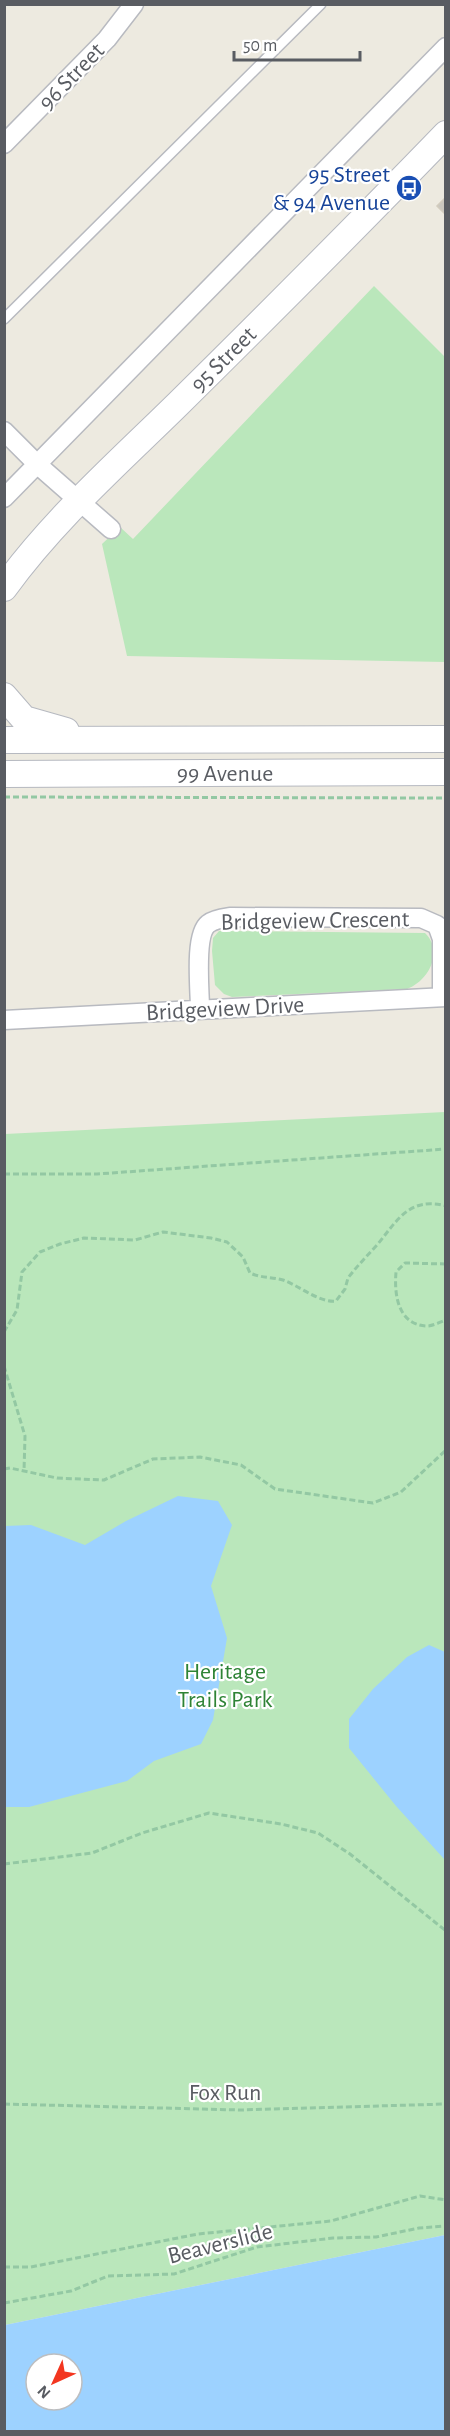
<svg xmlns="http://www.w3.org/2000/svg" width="450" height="2436" font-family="'Alegreya Sans',sans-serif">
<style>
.green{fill:#bae7bb}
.water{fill:#9dd2ff;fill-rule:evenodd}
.building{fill:#cac7bf;stroke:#d2ccbe;stroke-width:1.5}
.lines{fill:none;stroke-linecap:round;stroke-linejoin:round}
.lane-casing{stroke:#b8bac0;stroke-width:12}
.street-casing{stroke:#b8bac0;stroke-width:21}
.secondary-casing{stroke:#b6b9c0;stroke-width:28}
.path{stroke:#93c8a3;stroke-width:3;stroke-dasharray:6 3;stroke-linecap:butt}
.lane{stroke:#fff;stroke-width:9}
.street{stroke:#fff;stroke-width:18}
.secondary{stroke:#fff;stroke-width:26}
.labels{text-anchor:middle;stroke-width:4.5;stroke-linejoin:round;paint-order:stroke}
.street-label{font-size:24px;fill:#595c62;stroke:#fff}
.transit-label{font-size:24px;fill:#164399;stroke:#fff;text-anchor:end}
.park-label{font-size:24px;fill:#2e8335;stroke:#fff}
</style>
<rect width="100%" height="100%" fill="#edeae0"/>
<!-- green -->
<path class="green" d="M374 286 445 357V662L127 656 102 544 120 527 133 539Z
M219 931 425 933C444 951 429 981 407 989L232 997 224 994 215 985 212 951 213 938Z
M445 1112V2235L5 2325V1134Z"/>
<!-- water -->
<path class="water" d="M178 1496 218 1501 232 1525 211 1586 227 1638 213 1720 201 1744 154 1761 127 1781 29 1807H5V1526L31 1525 85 1545 126 1521Z
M429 1645 445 1652V1860L396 1806 349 1748V1719L373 1689 407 1657Z
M445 2235V2431H5V2325ZM36 2364H72V2400H36Z"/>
<!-- building -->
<path class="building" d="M446 197V215L437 206Z"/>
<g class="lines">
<!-- lane casing -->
<g class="lane-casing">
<path id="lane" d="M4 319 321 4"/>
</g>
<!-- street casing -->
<g class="street-casing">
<path id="street" d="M4 144 107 39 134 4
M4 431 38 465 111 529
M4 498 446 47
M200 1009C200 991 194 935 208 924 214 919 224 918 231 917L421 918 437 925 442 939V997
M4 1020 446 997"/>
</g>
<!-- secondary casing -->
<g class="secondary-casing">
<path id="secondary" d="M4 588C54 519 119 462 179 403 269 314 358 225 446 134
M4 696 24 719 66 731
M4 740 446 739
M4 774 446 772"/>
</g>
<!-- path -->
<path class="path" d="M4 797 446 798
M4 1174H97L446 1149
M446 1264 405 1263 396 1272C394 1295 398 1325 427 1326 433 1326 440 1322 446 1320
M4 1332 17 1310 22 1272 40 1252 60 1244 84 1238 135 1240 163 1232 211 1238 227 1242 243 1257 250 1273C261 1278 272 1277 283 1280 300 1286 319 1303 336 1301L345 1289 348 1278C357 1266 367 1256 377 1245 397 1221 409 1196 446 1206
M4 1366 25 1436 24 1471
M4 1469 10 1468 57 1478 104 1480 153 1459 200 1457 241 1465 275 1489 373 1503 401 1492 446 1450
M4 1864 92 1853 142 1833 209 1813 281 1824 318 1833 350 1854 446 1931
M4 2104 240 2110 446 2104
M4 2267H31L198 2234 331 2221 420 2196 446 2200
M4 2303 71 2291 108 2276 174 2274 257 2247 333 2238 376 2237 419 2228 446 2226"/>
<!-- lane -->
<use href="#lane" class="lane"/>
<!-- street -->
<use href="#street" class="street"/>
<!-- secondary -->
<use href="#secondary" class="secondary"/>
</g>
<!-- icons -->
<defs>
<g id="bus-disc" transform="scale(1.35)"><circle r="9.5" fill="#1a4fb4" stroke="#fff"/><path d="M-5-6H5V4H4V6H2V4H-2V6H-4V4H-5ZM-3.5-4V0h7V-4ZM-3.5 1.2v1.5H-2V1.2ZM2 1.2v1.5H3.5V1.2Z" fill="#fff"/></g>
</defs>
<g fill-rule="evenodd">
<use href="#bus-disc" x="409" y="188"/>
</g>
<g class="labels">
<!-- street labels -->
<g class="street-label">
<text transform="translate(71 76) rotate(-46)" y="8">96 Street</text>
<text transform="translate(223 359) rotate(-45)" y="8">95 Street</text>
<text x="225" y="781">99 Avenue</text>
<text transform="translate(315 920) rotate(-1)" y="8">Bridgeview Crescent</text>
<text transform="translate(225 1008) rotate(-3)" y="8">Bridgeview Drive</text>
<text x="225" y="2100">Fox Run</text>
<text transform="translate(220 2243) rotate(-14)" y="8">Beaverslide</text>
</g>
<!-- transit labels -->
<g class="transit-label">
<text x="390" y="182">95 Street<tspan x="390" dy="28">&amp; 94 Avenue</tspan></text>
</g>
<!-- park labels -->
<g class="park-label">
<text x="225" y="1679">Heritage<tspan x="225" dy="28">Trails Park</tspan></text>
</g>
</g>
<!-- border -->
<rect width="450" height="2436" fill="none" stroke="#595c62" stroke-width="12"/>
<!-- north arrow -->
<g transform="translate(54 2382) rotate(225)"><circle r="28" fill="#ffffff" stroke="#bdbec0" stroke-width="1.5"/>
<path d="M0-4.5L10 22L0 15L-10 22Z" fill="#f33620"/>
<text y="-9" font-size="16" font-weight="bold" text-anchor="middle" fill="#595c62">N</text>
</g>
<!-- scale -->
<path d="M234 51v9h126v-9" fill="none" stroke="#595c62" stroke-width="3"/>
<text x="243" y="51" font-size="18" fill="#595c62" stroke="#ffffff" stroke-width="4.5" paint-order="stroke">50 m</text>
</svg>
